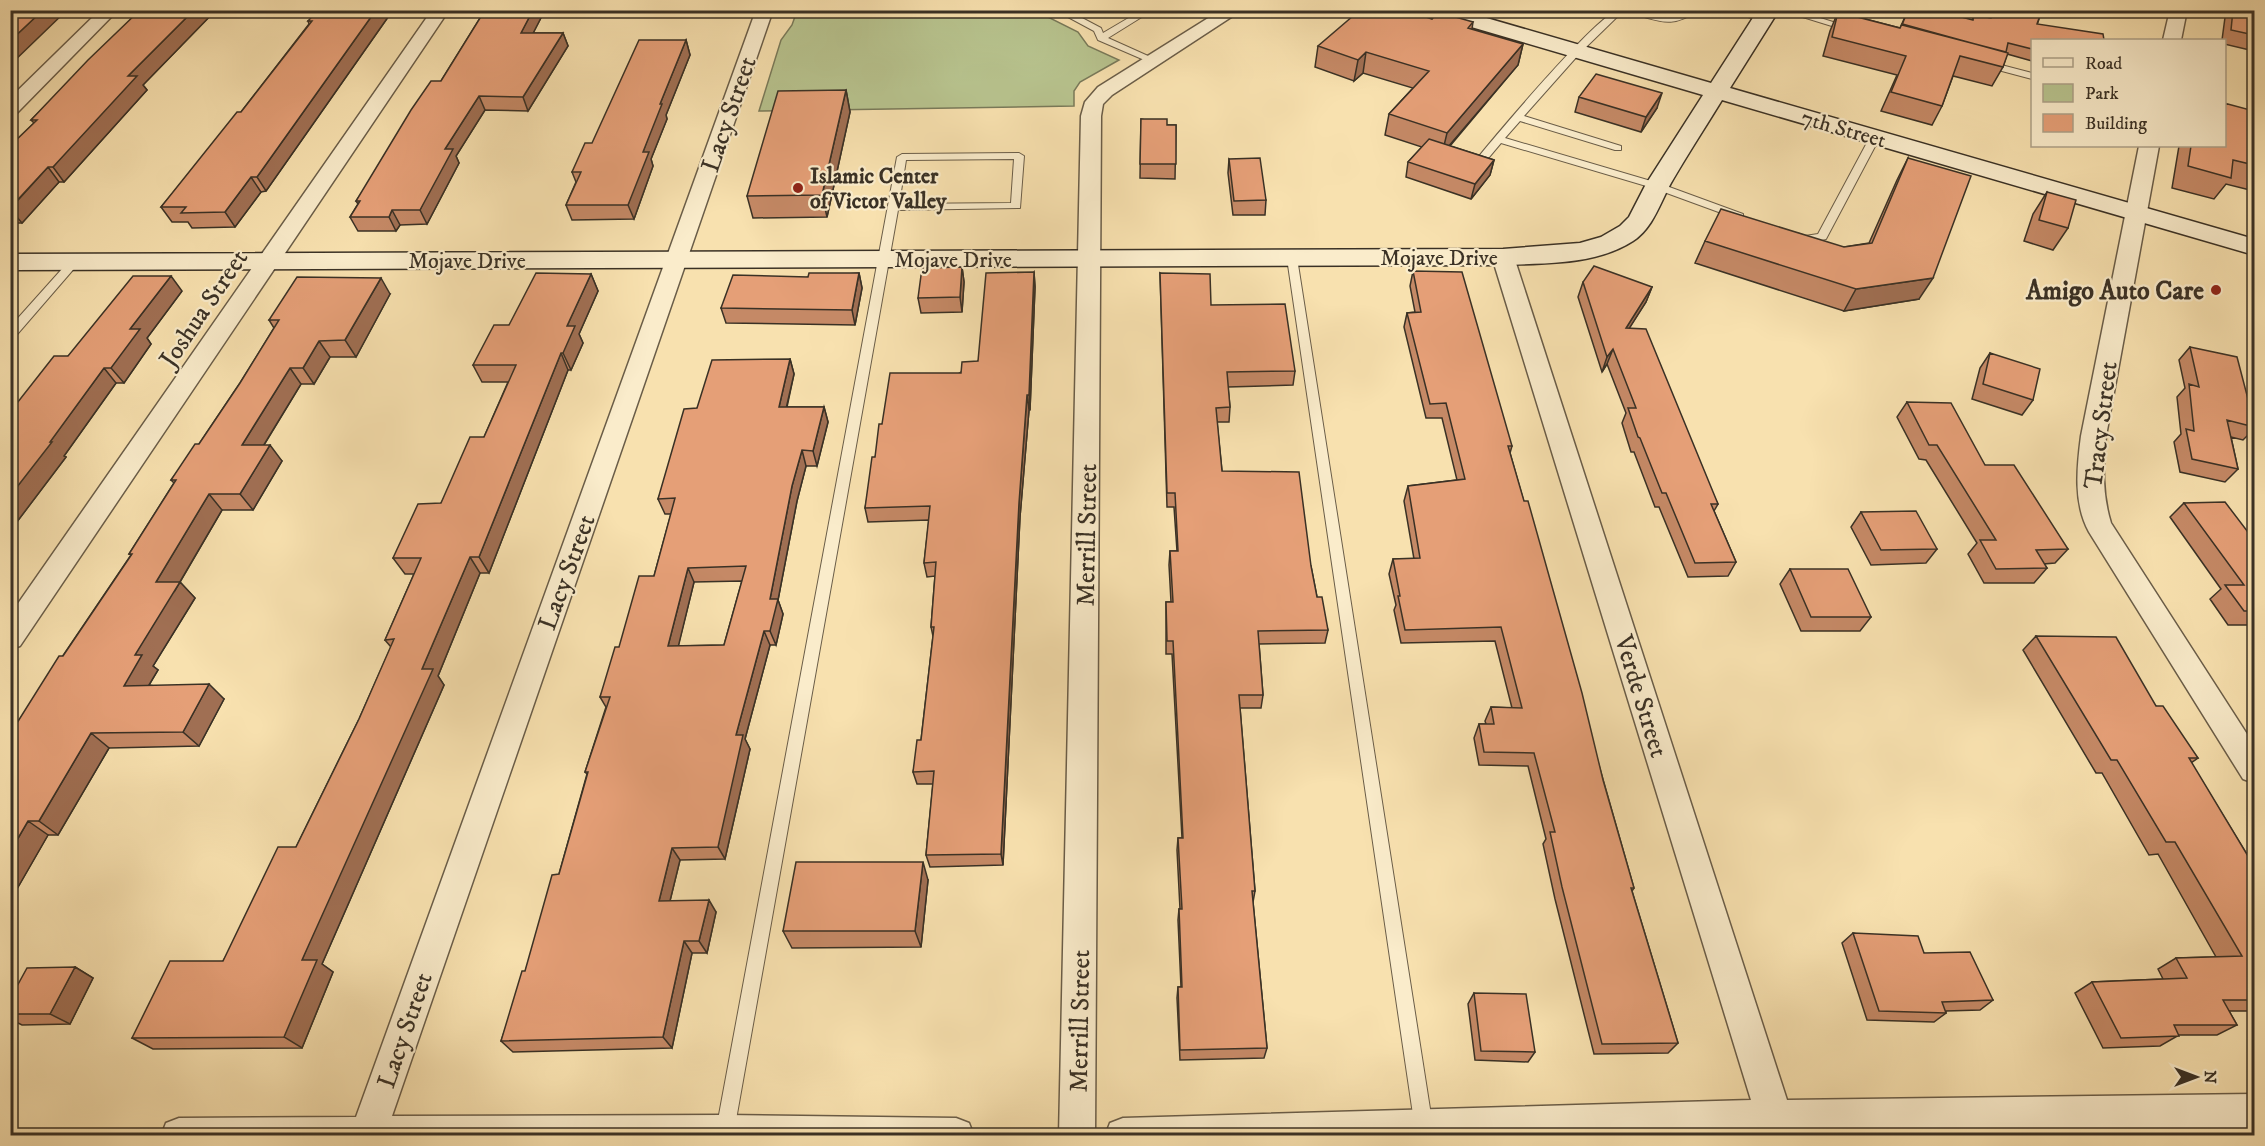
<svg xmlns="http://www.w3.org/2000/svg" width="2265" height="1146" font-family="'IM FELL DW Pica',serif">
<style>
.green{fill:#b8c48f;stroke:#797a5a;stroke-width:1.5}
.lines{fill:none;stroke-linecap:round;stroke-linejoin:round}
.lane-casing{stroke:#6a5d48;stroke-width:2}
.street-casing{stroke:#6a5d48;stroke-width:3}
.secondary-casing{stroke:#3a3125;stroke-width:3}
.lane{fill:#faeccb;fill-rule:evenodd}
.street{fill:#faeccb;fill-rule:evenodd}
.secondary{fill:#faeccb;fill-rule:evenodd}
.wall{fill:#c58966;stroke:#3a3125;stroke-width:1.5;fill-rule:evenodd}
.shaded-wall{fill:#a06f53;stroke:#3a3125;stroke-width:1.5}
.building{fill:#e59f77;stroke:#3a3125;stroke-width:1.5;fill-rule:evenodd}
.poi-dot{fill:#8f2418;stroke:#faeccb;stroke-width:2}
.labels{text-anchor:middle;stroke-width:4.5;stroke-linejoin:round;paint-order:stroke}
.far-street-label{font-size:22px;fill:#3a3125;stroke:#faeccb}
.far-poi-label{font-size:22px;font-weight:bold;fill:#3a3125;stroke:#faeccb;text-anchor:start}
.street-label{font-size:26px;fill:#3a3125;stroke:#faeccb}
.poi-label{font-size:26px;font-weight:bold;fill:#3a3125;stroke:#faeccb;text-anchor:end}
</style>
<rect width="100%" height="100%" fill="#f8e1af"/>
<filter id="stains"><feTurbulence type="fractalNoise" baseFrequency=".00333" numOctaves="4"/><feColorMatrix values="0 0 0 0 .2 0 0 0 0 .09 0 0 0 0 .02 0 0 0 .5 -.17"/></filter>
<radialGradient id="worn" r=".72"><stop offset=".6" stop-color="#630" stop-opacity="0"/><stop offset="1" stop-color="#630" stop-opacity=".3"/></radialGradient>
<!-- green -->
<path class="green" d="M797 11H1036L1078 32 1088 46 1119 60 1080 82 1074 91V106L759 111 781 40 792 25Z"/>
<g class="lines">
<!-- lane casing -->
<g class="lane-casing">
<path id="lane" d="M1055 10H1067L1101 28 1103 33 1142 10H1153L1108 38 1157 60 1149 62 1098 40 1094 31Z
M1618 10H1635L1670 17 1687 10H1698C1663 37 1646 8 1618 16L1580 53 1524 116 1621 146V150H1615L1520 121 1505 138 1661 184 1743 214V218H1735L1653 188 1501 143 1480 168 1476 169 1471 166C1491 141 1595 17 1618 10Z
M1726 10H1742L1768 19 1764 22Z
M1780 10H1795L1852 28 1848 31Z
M1986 61 2032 73V79L1983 66V62Z
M1875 134 1880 137 1826 239C1814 242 1801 244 1792 236L1797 233 1805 236 1818 234 1870 137Z
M1019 153 1024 156 1020 208 898 210 734 1131 732 1136H718L716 1131 897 157 902 154ZM1014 159 1011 203 899 204 906 160Z
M1292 255 1297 258 1433 1128 1428 1136 1418 1134 1415 1128 1287 258Z
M74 259 79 262 78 264 14 338 10 339V327L70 260Z"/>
</g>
<!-- street casing -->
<g class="street-casing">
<path id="street" d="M100 10H118L17 113 10 115V98Z
M432 10H449L20 646 10 649V615Z
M756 10H773L392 1116 725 1115 956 1118 969 1123 974 1136H161L166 1123 179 1118 356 1117Z
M1221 10H1242L1112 95 1103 104 1101 116 1095 1136H1059L1081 116 1085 102 1098 87Z
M2170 10H2187L2181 40H2163Z
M2139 146H2159L2106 436C2103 466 2102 494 2111 523L2254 745V783L2243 779 2089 532C2073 503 2077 467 2081 436Z
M1503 250 1511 252 1514 257 1787 1100 2254 1094V1130L1835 1136H1105L1110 1123 1123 1118 1751 1100 1492 257 1495 252Z"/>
</g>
<!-- secondary casing -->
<g class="secondary-casing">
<path id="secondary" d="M1424 10H1459L1711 83 1758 10H1779L1730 88 2254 239V255L1722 100C1705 128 1687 155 1671 183 1660 203 1653 228 1633 241 1596 265 1546 263 1503 265L10 270V254L1503 249 1580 243 1601 237 1620 226 1629 217 1646 184 1703 95 1427 14Z"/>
</g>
<!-- lane -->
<use href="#lane" class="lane"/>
<!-- street -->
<use href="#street" class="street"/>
<!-- secondary -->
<use href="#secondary" class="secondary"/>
</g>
<!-- wall -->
<path class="wall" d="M140 10H216L143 85 147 90 64 182H59L22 223H10V146L34 123 31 120Z
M393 10 266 191 261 192 235 227 192 228 188 222H172L161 207 241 112 309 24 308 21Z
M485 10H545L533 33H563L568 46 528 111 485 110 456 156 459 163 427 224 400 225 396 231H358L350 217 358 204 356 201 441 81Z
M1908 10 1972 20 1974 15 1990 18 1992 10H2042L2032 40V61L2007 54 2003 67 1992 86 1953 76 1942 106 1932 125 1881 111 1897 75 1823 56 1830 31 1838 12 1900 28Z
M2226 10H2254V51L2224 44V40H2222Z
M1432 19 1473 22 1472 29 1523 44 1518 65 1450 146 1494 160 1490 175 1471 199 1406 177 1408 162 1422 147 1385 135 1389 114 1413 88 1363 73 1354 81 1315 67 1318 46Z
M686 40 690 55 666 115 667 119 651 159 653 166 634 219 572 220 566 205 576 182 572 172Z
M846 90 850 112 827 217 753 218 747 196Z
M1579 97 1657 108 1641 132 1575 112Z
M2254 111V191L2226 184 2214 199 2172 188 2179 146H2224Z
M1141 119 1167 125H1176L1175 179 1140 178Z
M1908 158 1919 299 1844 311 1695 263 1705 241 1844 247 1869 243 1897 180Z
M1229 159 1266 200 1265 215H1233L1228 173Z
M2047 192 2068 228 2053 250 2024 241 2033 214Z
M962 267 964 282 962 312 921 313 918 298Z
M1413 271 1512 446 1510 453 1634 888 1632 891 1678 1043 1668 1053 1594 1054 1555 899 1543 844 1546 839 1528 766 1479 765 1474 738 1479 724H1486L1485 721 1491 707 1512 708 1495 641 1401 643 1394 610 1396 605 1389 574 1393 559H1414L1404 501 1408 486 1457 480 1442 418H1426L1404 327 1407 313 1415 312 1410 286Z
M1034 272 1035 287 1030 410H1029L1020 517 1003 865 930 867 926 855 933 784H917L913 772 921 740 933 636 931 627 935 576 927 577 924 563 929 520 868 522 865 508 882 424 978 361Z
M859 273 862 288 855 325 726 323 721 308 808 277Z
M1160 273 1211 305 1295 371 1293 385 1228 387 1230 407 1229 422H1217L1222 471 1311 566 1317 597 1328 630 1325 643 1259 644 1263 695 1261 708H1240L1255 891 1253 902 1267 1048 1264 1058 1180 1060 1177 998 1178 987H1181L1178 920 1179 909H1180L1177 850 1178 838H1182L1172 654H1166V602H1171L1169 565 1170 551H1177L1174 507H1167Z
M591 274 598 291 579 334 583 343 571 370H568L489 573H480L438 676 444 685 322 964 333 972 302 1048 153 1049 132 1038 223 961 296 847 359 719 391 647 385 640 414 574H405L393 558 441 503 484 437 508 382H482L473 365 509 325Z
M1583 282 1652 287 1646 302 1629 328 1718 504 1714 511 1736 562 1728 576 1688 577 1659 507H1655L1634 452H1631L1622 423 1626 413 1607 364 1602 372 1578 297Z
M182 291 147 338 151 344 124 383H116L64 456 66 457 10 531V412L68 356Z
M390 294 356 357H330L314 384H301L264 445 282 461 253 510H222L180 582 195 598 153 666 158 670 149 685 224 699 199 746 109 748 58 835H48L10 901V734L131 555 129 554 174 483 171 480 199 444 240 383 274 328 269 320Z
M2190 347 2254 422V429L2243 440 2231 437 2238 469 2225 482 2180 472 2174 442 2181 434 2177 397 2185 388 2179 360Z
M1990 353 2033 400 2022 415 1972 399 1980 368Z
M790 359 794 374 787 407H824L828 422 817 466H806L797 501 778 600 783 614 776 645H770L745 739 750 749 725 859 680 860 670 901 716 912 707 953H692L672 1048 513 1052 501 1041 559 874 587 774 585 772 606 707 600 697 654 576 671 514H665L658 499 697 408ZM742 581 724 645 678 646 694 582Z
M1907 402 1985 465 2068 549 2055 563 2044 564 2047 568 2034 583H1984L1968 554 1977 543 1926 460 1919 459 1897 417Z
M2184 503 2254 540V625H2228L2210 599 2221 589 2170 517Z
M1861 512 1937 549 1926 563 1871 565 1851 527Z
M1790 569 1871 617 1860 631H1801L1780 584Z
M2036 636 2156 706 2198 758 2191 763 2254 866V1011H2229L2237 1025 2217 1035H2179L2160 1046 2103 1048 2075 993 2092 982 2163 979 2158 969 2176 958 2216 957 2158 854 2149 855 2102 773H2096L2023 650Z
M928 880 921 947 792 948 783 931Z
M1853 933 1924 953 1993 1000 1980 1010 1946 1011V1013L1934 1022 1867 1020 1842 943Z
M75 967 93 978 70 1024 22 1025 10 1019V999Z
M1474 993 1535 1052 1528 1062 1475 1060 1468 1004Z"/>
<!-- shaded-wall -->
<path class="shaded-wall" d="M43 10H67L10 65V41Z
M194 10H216L143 85 147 90 64 182 53 167 128 76Z
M376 10H393L266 191 257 177Z
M533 10H545L526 47 521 33Z
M563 33 568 46 528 111 523 97Z
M686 40 690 55 666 115 667 119 651 159 653 166 634 219 628 205 643 152 660 104Z
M1523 44 1518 65 1442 154 1447 133Z
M1366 52 1363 73 1354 81 1358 60Z
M846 90 850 112 827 217 822 195Z
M1662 93 1657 108 1641 132 1646 117Z
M479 96 485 110 456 156 459 163 427 224 420 210 445 149Z
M1494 160 1490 175 1471 199 1475 184Z
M48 167 59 182 22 223 10 209Z
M251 177 261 192 235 227 225 212Z
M392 210 400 225 396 231 389 217Z
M962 267 964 282 962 312 960 297Z
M1034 272 1035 287 1030 410 1029 395Z
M859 273 862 288 855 325 852 310Z
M591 274 598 291 579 334 583 343 571 370 563 353 567 326Z
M171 276 182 291 147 338 151 344 124 383 111 368 130 329Z
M381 278 390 294 356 357 345 340Z
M1933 278 1919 299 1844 311 1856 289Z
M1652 287 1646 302 1620 343 1626 328Z
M319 341 330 357 314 384 303 368Z
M1613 349 1607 364 1602 372 1607 357Z
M561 353 568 370 489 573 479 557Z
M790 359 794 374 783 422 779 407Z
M104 368 116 383 64 456 66 457 10 531V496Z
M290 368 301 384 254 461 242 445Z
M1027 395 1029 410 1020 517 1003 865 1001 854 1019 503Z
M824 407 828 422 817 466 813 451Z
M270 445 282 461 253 510 240 494Z
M802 450 806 466 797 501 778 600 783 614 776 645 770 631V599L792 486Z
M209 494 222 510 174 592 180 582 195 598 153 666 158 670 140 700 124 686 135 655 156 582Z
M470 557 480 573 438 676 444 685 322 964 333 972 302 1048 284 1037 302 960 422 669Z
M688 568 694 582 675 660 668 646Z
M764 631 770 645 745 739 750 749 725 859 718 847 736 735Z
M209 684 224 699 199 746 183 732Z
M91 733 109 748 58 835 39 821Z
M28 821 48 835 10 901V852Z
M672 848 680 860 667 913 659 901Z
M923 862 928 880 921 947 915 931Z
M709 900 716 912 707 953 699 941Z
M684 941 692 953 672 1048 663 1037Z
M75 967 93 978 70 1024 50 1014Z"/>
<!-- building -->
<path class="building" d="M10 10H43L10 41Z
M140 10H194L128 76H137L53 167H48L10 208V146L37 120H31L88 60Z
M318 10H376L257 177H251L225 212 181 213 186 207H161L237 112H241L312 21H308Z
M485 10H533L521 33H563L523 97 479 96 445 149H453L420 210H392L389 217H350L360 201H356L411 110 431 81H441Z
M1360 10H1406L1432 19 1438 12 1473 22 1468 28 1523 44 1447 133 1389 114 1429 71 1366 52 1358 60 1318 46Z
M1908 10H1935L1973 20 1974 15 1991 18 1994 10H2042L2037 24 2103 34 2104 40H2032V49L2008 43 2006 52 1902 25Z
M2233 10H2254V35L2231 30Z
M1838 12 1900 28 1902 24 2008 53 2003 67 1960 56 1942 106 1891 92 1906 56 1832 37Z
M639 40H686L660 104H662L643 152H649L628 205H566L581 172H572L585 143H592Z
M1596 74 1662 93 1646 117 1579 97Z
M846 90 822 195 747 196 778 91Z
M2224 103 2254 111V165L2233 160 2231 178 2188 166 2191 146H2224Z
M1141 119H1167V125H1176V164H1140Z
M1429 139 1494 160 1475 184 1408 162Z
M1260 158 1266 200 1234 201 1229 159Z
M1908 158 1971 176 1933 278 1856 289 1705 241 1721 209 1844 247 1872 243Z
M2047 192 2076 200 2068 228 2039 220Z
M1594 266 1652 287 1626 328 1646 329 1718 504H1711L1736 562 1695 563 1666 493H1662L1640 438 1638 437 1628 408H1636L1613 349 1607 357 1583 282Z
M962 267 960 297 918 298 922 268Z
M1413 271 1462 272 1512 446H1508L1524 501H1528L1582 693 1603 780 1634 888H1631L1678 1043 1602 1044 1562 887 1550 832H1555L1534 753 1484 752 1479 724H1494L1491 707 1522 708 1501 627 1405 630 1398 596H1400L1393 559 1420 558 1408 486 1465 479 1446 403 1430 404 1407 313 1421 312Z
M1034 272 1029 395H1027L1019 503 1001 854 926 855 934 771 913 772 917 740H921L934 627H931L936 562 924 563 930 506 865 508 872 457H875L879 424H882L890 373H961L962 362 978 361 986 273Z
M536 273 591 274 567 326H575L563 353H561L479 557H470L422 669H433L302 960H317L284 1037 132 1038 170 961H223L278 847H296L359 719 394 639 385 640 421 558H393L418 504 441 503 470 437H484L516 365H473L494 325H509Z
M809 273H859L852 310 721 308 733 275 808 277Z
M1160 273 1210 274 1211 305 1285 304 1295 371 1227 372 1230 407 1216 408 1222 471 1299 472 1311 566 1317 597H1322L1328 630 1258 631 1263 695H1239L1255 891H1252L1267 1048 1180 1050 1178 987H1182L1179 909H1182L1178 838H1183L1173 641H1167L1166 602H1173L1170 551H1178L1175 493H1167Z
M133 276H171L130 329H140L111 368H104L50 442H52L10 496V412L54 356H68Z
M297 277 381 278 345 340 319 341 303 368H290L242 445H270L240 494H209L156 582H180L135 655H142L124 686 209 684 183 732 91 733 39 821H28L10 852V734L59 656H63L132 554H129L176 480H171L195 444H199L240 383 279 320H269Z
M2190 347 2237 357 2254 422V427L2227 420 2238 469 2192 459 2186 429 2194 431 2189 384 2199 387Z
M1990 353 2040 369 2033 400 1983 384Z
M790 359 779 407H824L813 451 802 450 792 486 770 599H778L770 631H764L736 735H743L718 847 672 848 659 901 709 900 699 941H684L663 1037 501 1041 522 971H525L552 875 559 874 588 772H585L610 697H600L615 647H619L639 576H654L675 498 658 499 684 409 697 408 712 360ZM746 566 724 645 668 646 688 568Z
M1907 402 1951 403 1985 465H2014L2068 549 2036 550 2047 568 1996 569 1980 540H1996L1937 445H1929Z
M2225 502 2254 540V611H2244L2225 585H2244L2184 503Z
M1916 511 1937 549 1881 550 1861 512Z
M1790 569H1848L1871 617H1811Z
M2036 636 2116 637 2156 706H2163L2198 758H2189L2254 866V1000H2223L2237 1025H2174L2179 1036 2121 1038 2092 982 2187 978 2176 958 2242 956 2175 842H2166L2117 760H2111Z
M796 862H923L915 931H783Z
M1853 933 1918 936 1924 953 1970 952 1993 1000 1942 1002 1946 1013 1879 1011Z
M75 967 50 1014H10V999L27 968Z
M1474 993 1526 994 1535 1052 1481 1051Z"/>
<!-- markers -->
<g class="poi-dot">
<circle cx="798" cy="188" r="6"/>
<circle cx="2216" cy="290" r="6"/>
</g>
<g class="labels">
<!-- far-street labels -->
<g class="far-street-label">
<text transform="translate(1844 128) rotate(16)" y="8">7th Street</text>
<text x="1439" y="265">Mojave Drive</text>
<text x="953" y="267">Mojave Drive</text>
<text x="467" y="268">Mojave Drive</text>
</g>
<!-- far-poi labels -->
<g class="far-poi-label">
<text x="810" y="183">Islamic Center<tspan x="810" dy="25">of Victor Valley</tspan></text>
</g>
<!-- street labels -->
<g class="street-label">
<text transform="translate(728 114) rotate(-71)" y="9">Lacy Street</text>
<text transform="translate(203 308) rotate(-56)" y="9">Joshua Street</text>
<text transform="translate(2100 425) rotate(-83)" y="9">Tracy Street</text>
<text transform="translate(1086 535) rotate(-89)" y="9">Merrill Street</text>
<text transform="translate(566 572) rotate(-70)" y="9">Lacy Street</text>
<text transform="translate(1642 696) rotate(73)" y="9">Verde Street</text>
<text transform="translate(1079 1021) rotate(-89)" y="9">Merrill Street</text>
<text transform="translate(404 1030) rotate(-71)" y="9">Lacy Street</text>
</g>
<!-- poi labels -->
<g class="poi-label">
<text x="2204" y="299">Amigo Auto Care</text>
</g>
</g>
<!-- margin -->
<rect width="2265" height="1146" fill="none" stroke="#f8e1af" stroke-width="36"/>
<rect x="12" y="12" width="2241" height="1122" fill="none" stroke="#3a3125" stroke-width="3"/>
<rect x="18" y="18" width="2229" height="1110" fill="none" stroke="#3a3125" stroke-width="1.5"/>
<!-- legend -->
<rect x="2031" y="39" width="195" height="108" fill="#faeccb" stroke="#ada189" stroke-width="1.5"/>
<rect x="2043" y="58" width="30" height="9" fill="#faeccb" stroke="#ada189" stroke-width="1.5"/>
<text x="2085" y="69" font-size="18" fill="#3a3125">Road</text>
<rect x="2043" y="84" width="30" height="18" fill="#b8c48f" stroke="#ada189" stroke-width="1.5"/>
<text x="2085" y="99" font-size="18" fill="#3a3125">Park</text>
<rect x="2043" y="114" width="30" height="18" fill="#e59f77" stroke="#ada189" stroke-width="1.5"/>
<text x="2085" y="129" font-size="18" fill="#3a3125">Building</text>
<!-- north arrow -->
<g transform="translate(2196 1077) rotate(90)" stroke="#faeccb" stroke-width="4.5" paint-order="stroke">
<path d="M0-4.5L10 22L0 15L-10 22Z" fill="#3a3125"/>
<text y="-9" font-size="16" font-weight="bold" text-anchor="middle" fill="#3a3125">N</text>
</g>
<rect width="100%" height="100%" filter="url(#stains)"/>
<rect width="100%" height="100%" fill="url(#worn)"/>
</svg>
